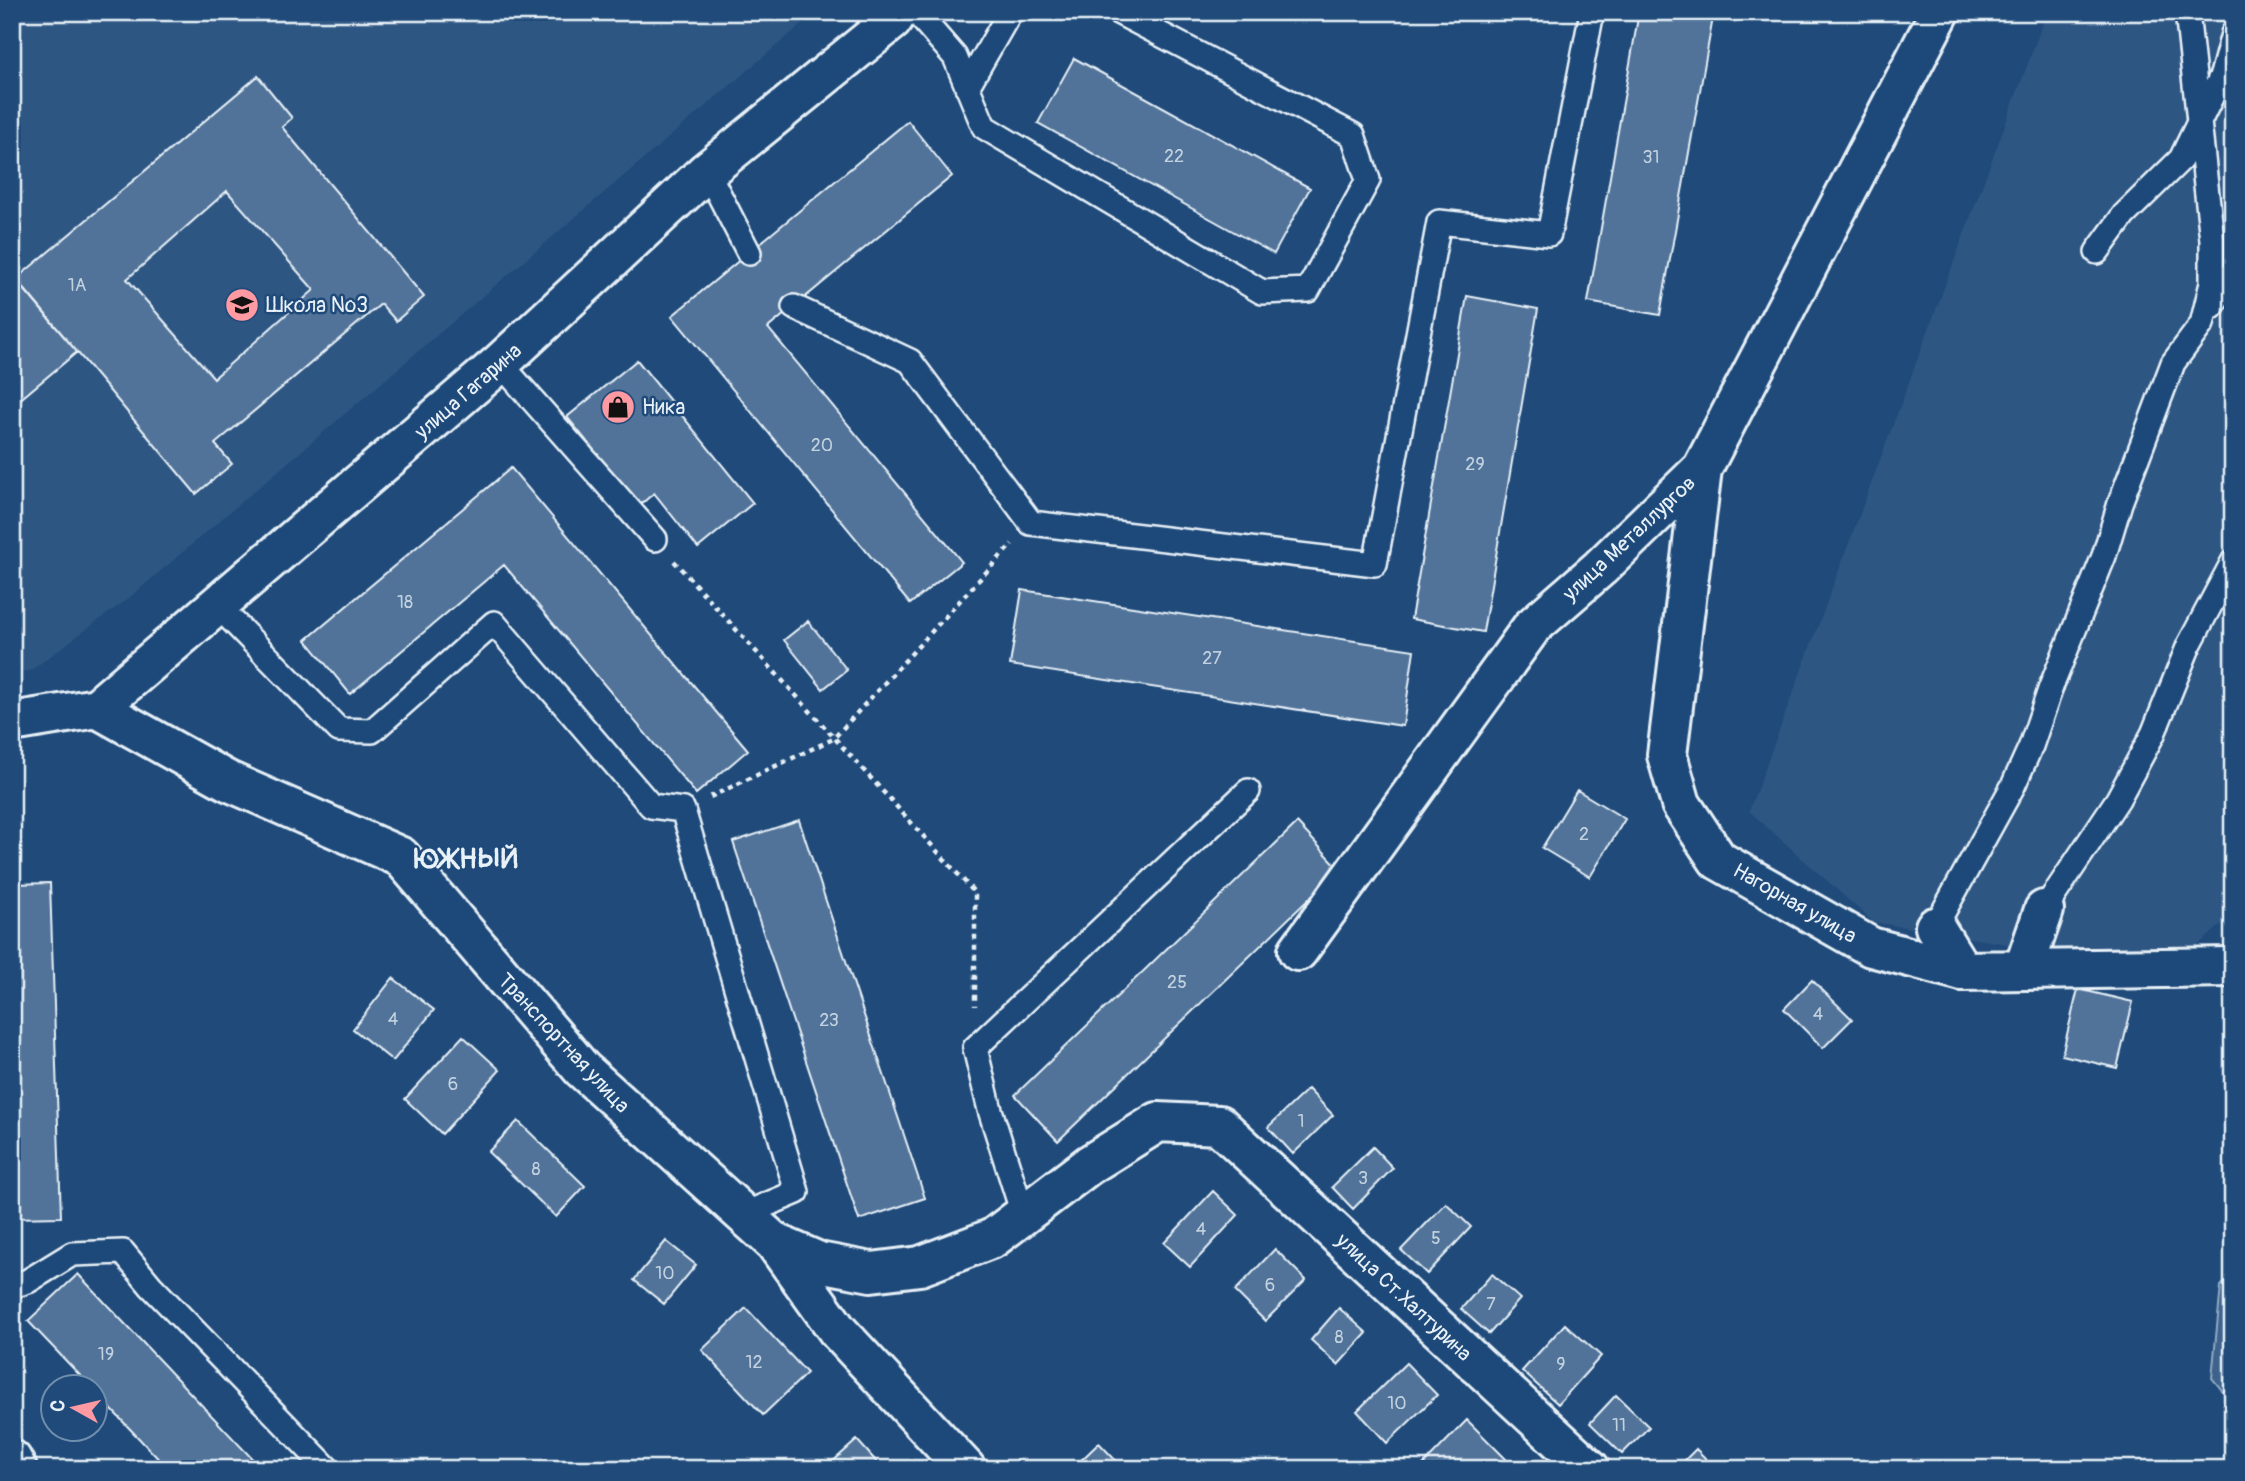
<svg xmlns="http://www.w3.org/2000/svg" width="2245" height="1481" font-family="Pangolin,sans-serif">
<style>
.built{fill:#2e5683}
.green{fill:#3c628c;stroke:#92aac2;stroke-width:2}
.building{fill:#517399;stroke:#e8f1f8;stroke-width:2;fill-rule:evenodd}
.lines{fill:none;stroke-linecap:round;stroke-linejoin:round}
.lane-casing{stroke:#e8f1f8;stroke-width:28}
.street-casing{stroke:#e8f1f8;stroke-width:44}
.path{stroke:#e8f1f8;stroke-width:4.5;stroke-dasharray:5 5;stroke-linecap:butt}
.lane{stroke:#1f4a7a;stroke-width:23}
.street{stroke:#1f4a7a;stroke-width:38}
.labels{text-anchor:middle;stroke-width:5;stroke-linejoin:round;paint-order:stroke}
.number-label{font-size:18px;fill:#c2d2e0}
.poi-label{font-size:21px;fill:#e8f1f8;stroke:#1f4a7a;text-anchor:start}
.street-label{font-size:21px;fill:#e8f1f8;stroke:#1f4a7a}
.district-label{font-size:28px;font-weight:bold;letter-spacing:2px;fill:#e8f1f8;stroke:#1f4a7a}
</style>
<rect width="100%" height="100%" fill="#1f4a7a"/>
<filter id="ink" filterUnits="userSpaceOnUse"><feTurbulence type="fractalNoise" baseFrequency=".0143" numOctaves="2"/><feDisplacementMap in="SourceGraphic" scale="14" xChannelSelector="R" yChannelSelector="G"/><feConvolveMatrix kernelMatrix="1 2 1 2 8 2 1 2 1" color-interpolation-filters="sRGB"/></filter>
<g filter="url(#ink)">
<!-- built -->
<path class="built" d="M12 12H816L129 598 30 671 12 672Z
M2047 12H2233V915L2192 950 2037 949 1873 922 1749 811Z"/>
<!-- green -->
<path class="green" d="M2233 1274V1404L2212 1378 2221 1286Z"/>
<!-- building -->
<path class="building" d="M1639 12H1714L1660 315 1588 302Z
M1074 58 1310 188 1274 254 1038 123Z
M258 76 292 118 282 127 424 297 396 321 381 304 215 444 232 464 196 494 16 279ZM227 191 314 290 214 378 127 279Z
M908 121 952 176 768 328 962 562 910 604 672 316Z
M12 275 77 352 12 406Z
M1467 296 1538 309 1483 632 1411 619Z
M637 360 753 503 698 548 654 493 639 506 567 417Z
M511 468 748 750 696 794 504 565 350 694 306 640Z
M1022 590 1414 650 1403 726 1010 665Z
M808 621 847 670 823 689 784 640Z
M1577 790 1625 819 1590 877 1542 848Z
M799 820 925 1198 859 1220 733 842Z
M1297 823 1340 869 1058 1141 1015 1095Z
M50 883 61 1217 12 1218V884Z
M393 978 434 1010 393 1061 353 1029Z
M1812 980 1852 1019 1823 1048 1784 1009Z
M2078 989 2133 1002 2117 1068 2062 1055Z
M463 1036 500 1070 442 1134 405 1099Z
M1308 1089 1333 1115 1293 1154 1268 1127Z
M518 1121 585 1186 556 1217 488 1152Z
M1373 1147 1393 1168 1353 1209 1332 1187Z
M1213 1191 1238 1215 1190 1267 1164 1243Z
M1446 1203 1471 1227 1427 1274 1401 1250Z
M666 1241 696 1265 664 1304 634 1280Z
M1275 1249 1306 1280 1265 1321 1235 1291Z
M78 1274 262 1469H168L94 1391V1386H90L28 1321Z
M1492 1274 1520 1299 1489 1334 1461 1309Z
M746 1308 807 1373 763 1415 702 1350Z
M1339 1308 1367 1333 1338 1365 1311 1340Z
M1565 1324 1601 1356 1558 1404 1522 1371Z
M1406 1363 1437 1395 1387 1443 1357 1411Z
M1616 1395 1649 1427 1622 1454 1590 1423Z
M1467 1420 1506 1459 1496 1469H1419Z
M857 1440 883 1469H833L830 1464Z
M1099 1443 1124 1469H1072Z
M1696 1449 1716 1469H1676Z"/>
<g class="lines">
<!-- lane casing -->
<g class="lane-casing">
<path id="lane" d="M916 12 955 57 984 127 1262 292 1308 290 1368 180 1353 135 1118 12
M967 87 1010 12
M707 171 749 253
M2097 252 2124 215 2181 159 2222 75 2233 34
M794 307 910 361 1031 523 1375 564 1439 222 1549 234 1592 12
M2212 307 2233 274
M500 363 655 539
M218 606 339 730 372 731 494 623 651 806 683 810 797 1192 742 1215
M2044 910 2118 799 2153 734 2189 645 2233 562
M1935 927 2013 786 2031 746 2051 687 2104 556 2120 503 2173 363 2202 324 2212 283V240L2187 12
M1023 1214 990 1110 975 1048 1248 791
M12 1286 28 1281 72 1254 123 1252 151 1286 328 1469"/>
</g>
<!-- street casing -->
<g class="street-casing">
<path id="street" d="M1702 469 1667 755 1681 804 1718 860 1871 947 1962 971 2233 967
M97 708 228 781 401 857 582 1069 775 1243 838 1331 966 1469
M12 722 97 708 500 363 707 171 892 21 898 12
M1935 927 1962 971
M1298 951 1532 627 1600 568 1702 469 1940 12
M2024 968 2044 910
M775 1243 819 1262 871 1272 920 1266 993 1238 1089 1165 1158 1122 1219 1125 1590 1469
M12 1460 17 1469"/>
</g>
<!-- path -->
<path class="path" d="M674 561 975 893V1006
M710 797 833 739 1012 544"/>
<!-- lane -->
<use href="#lane" class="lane"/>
<!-- street -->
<use href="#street" class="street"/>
</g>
</g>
<!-- icons -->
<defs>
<g id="school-disc" transform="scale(1.75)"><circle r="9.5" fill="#ff9aa2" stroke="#1f4a7a"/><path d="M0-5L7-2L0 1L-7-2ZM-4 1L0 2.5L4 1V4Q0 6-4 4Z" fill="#111"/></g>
<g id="shop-disc" transform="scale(1.75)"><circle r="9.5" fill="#ff9aa2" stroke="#1f4a7a"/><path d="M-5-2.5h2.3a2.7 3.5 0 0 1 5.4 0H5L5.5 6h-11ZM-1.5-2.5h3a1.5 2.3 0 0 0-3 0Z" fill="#111"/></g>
</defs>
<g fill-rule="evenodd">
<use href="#school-disc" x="242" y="305"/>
<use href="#shop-disc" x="618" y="407"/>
</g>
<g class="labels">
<!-- number labels -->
<g class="number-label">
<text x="1174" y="162">22</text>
<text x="1651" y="163">31</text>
<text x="77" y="291">1А</text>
<text x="822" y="451">20</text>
<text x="1475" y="470">29</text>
<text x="405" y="608">18</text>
<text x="1212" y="664">27</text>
<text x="1584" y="840">2</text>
<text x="1177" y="988">25</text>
<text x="1818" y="1020">4</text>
<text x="393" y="1025">4</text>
<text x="829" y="1026">23</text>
<text x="453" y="1090">6</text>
<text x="1301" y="1127">1</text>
<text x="536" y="1175">8</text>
<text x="1363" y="1184">3</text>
<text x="1201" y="1235">4</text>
<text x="1436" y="1244">5</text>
<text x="665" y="1279">10</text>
<text x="1270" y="1291">6</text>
<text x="1491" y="1310">7</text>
<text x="1339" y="1343">8</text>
<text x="106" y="1360">19</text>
<text x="754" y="1368">12</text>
<text x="1561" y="1370">9</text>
<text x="1397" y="1409">10</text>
<text x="1619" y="1431">11</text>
</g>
<!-- poi labels -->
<g class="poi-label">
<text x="266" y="312">Школа №3</text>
<text x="642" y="414">Ника</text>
</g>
<!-- street labels -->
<g class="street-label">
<text transform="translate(468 391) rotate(-41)" y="7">улица Гагарина</text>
<text transform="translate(1629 538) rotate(-43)" y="7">улица Металлургов</text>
<text transform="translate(1795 903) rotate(30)" y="7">Нагорная улица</text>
<text transform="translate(564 1043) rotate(47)" y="7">Транспортная улица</text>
<text transform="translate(1404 1297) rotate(43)" y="7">улица Ст.Халтурина</text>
</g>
<!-- district labels -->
<g class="district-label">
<text x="467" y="868">ЮЖНЫЙ</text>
</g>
</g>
<!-- margin -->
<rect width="2245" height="1481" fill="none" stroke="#1f4a7a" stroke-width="42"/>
<rect x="21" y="21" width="2203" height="1439" fill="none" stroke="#e8f1f8" stroke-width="2.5" filter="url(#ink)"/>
<!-- north arrow -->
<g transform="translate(74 1408) rotate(278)"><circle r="33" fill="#1f4a7a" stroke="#6f8dac" stroke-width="2"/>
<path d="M0-5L12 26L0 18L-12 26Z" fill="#ff9aa2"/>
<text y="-10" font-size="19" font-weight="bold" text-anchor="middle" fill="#e8f1f8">С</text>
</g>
</svg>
